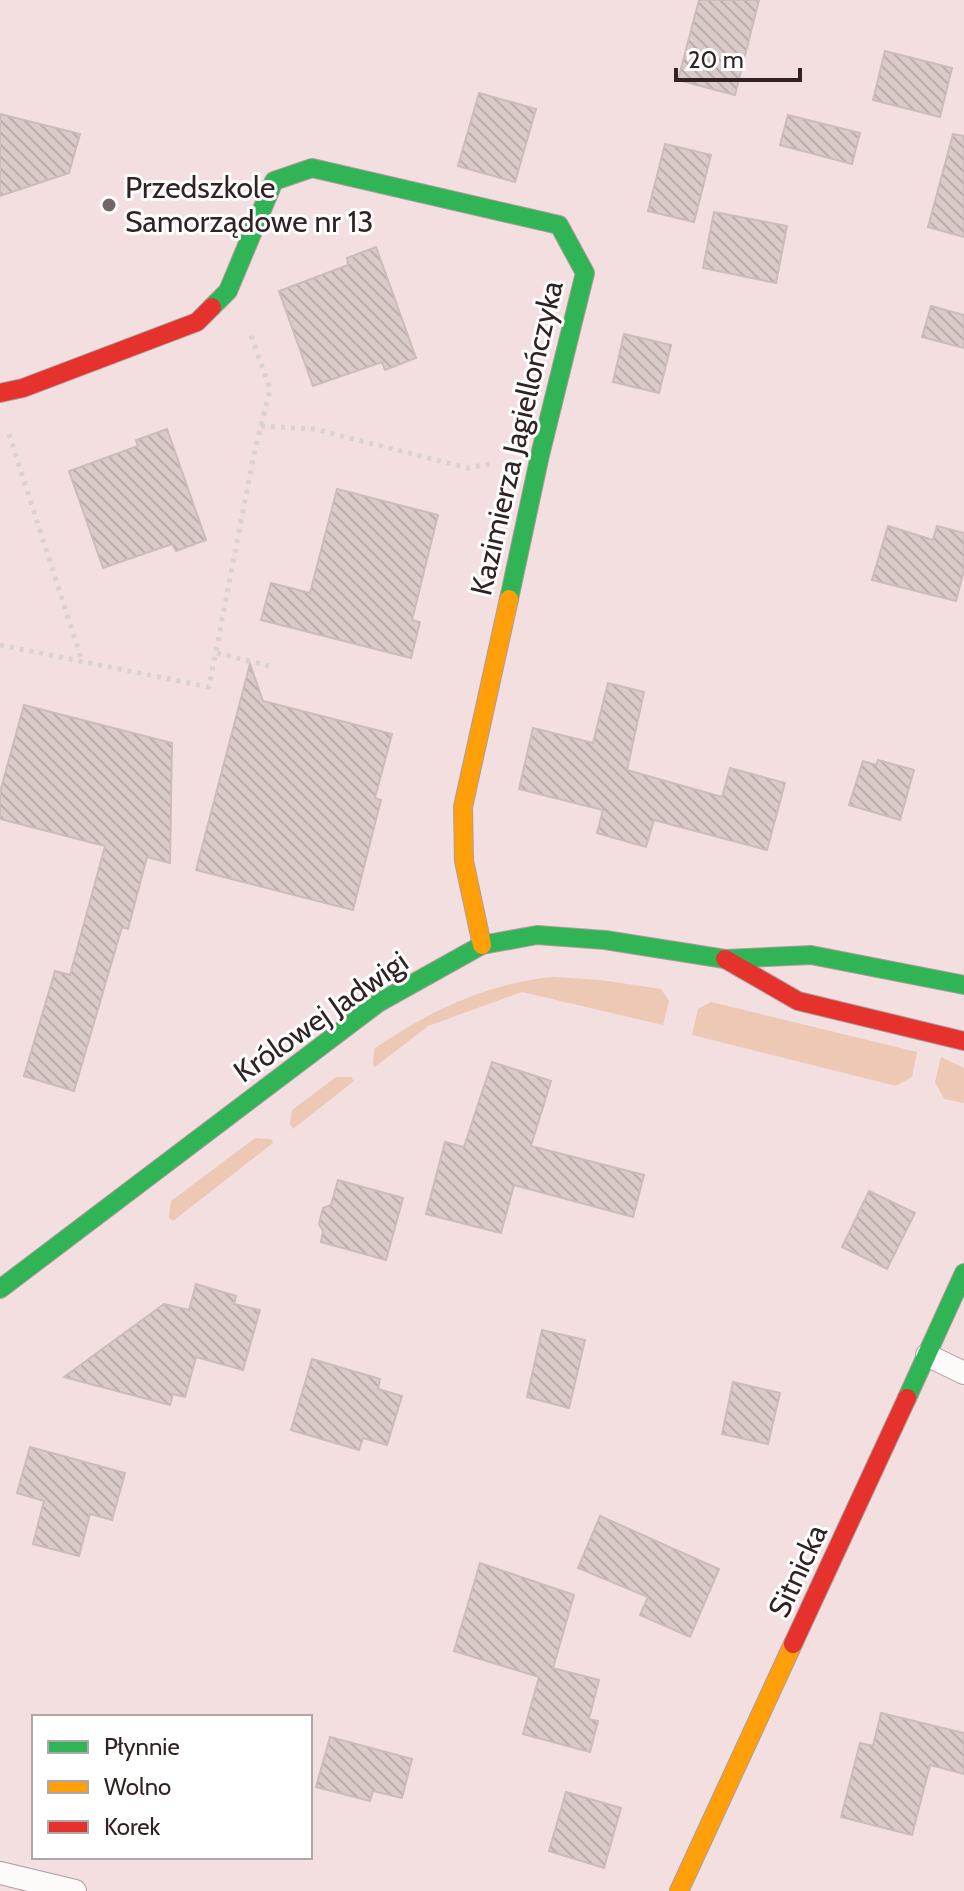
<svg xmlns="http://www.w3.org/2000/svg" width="964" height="1891" font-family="Cabin,sans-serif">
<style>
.green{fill:#ecc8b5}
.building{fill:url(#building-back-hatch);stroke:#cbbcbb;stroke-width:2}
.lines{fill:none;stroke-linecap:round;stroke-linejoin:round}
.lane-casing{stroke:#ac9c9d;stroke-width:24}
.fast-casing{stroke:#ac9c9d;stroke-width:20}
.slow-casing{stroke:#ac9c9d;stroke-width:20}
.jam-casing{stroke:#ac9c9d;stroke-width:20}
.path{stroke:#d8d2d2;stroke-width:5;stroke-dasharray:4 6;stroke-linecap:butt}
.lane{stroke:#fdfafa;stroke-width:22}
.fast{stroke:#30b455;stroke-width:18}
.slow{stroke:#ff9f0a;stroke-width:18}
.jam{stroke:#e5322d;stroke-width:18}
.poi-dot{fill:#756566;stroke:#fff;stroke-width:3}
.labels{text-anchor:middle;stroke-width:6;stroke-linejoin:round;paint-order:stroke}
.poi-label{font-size:30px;fill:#312324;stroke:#fff;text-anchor:start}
.street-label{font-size:30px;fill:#312324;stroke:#fff}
</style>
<defs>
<pattern id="building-back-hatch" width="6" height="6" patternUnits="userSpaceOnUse" patternTransform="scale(2)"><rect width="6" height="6" fill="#dacac8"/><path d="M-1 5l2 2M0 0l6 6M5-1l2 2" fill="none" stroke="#bcadac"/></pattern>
</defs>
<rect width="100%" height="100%" fill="#f4dfe0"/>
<!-- green -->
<path class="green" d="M553 977 600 980 661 989 669 1001 663 1025 522 992 428 1026 375 1067 373 1065 374 1049C427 1012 488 983 553 977Z
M711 1002 917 1052 912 1077 896 1086 692 1035 698 1009Z
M941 1057 964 1068V1103L944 1099 935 1082Z
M336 1077H351L354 1081 293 1129 290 1124 292 1110Z
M255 1138 271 1139 273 1143 173 1221 169 1218 171 1201Z"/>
<!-- building -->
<path class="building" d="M699 0H759L735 95 678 80Z
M885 51 952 68 940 117 873 100Z
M479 93 536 109 515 182 458 166Z
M0 114 80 134 69 173 0 196Z
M788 115 860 133 852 164 780 145Z
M953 134 964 136V237L928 227Z
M665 144 711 155 694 222 648 211Z
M714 212 787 226 776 283 703 268Z
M376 247 416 358 385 370 382 362 313 386 279 291 348 265 347 258Z
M931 306 964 315V348L922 337Z
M624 334 671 345 659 393 613 382Z
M167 429 206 540 176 551 172 544 103 568 69 471 138 446 136 440Z
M337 489 438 515 412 620 420 622 411 658 261 620 271 583 310 593Z
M888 526 933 540 937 526 964 533V570L956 601 872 580Z
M250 664 263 701 392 734 375 798 381 800 353 910 196 870Z
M608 683 644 692 627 770 722 797 730 768 785 783 767 850 654 820 646 847 597 833 603 810 519 789 533 728 593 743Z
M24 705 172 743 170 863 147 857 128 929 122 927 74 1091 24 1076 55 971 70 975 105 846 0 819V792Z
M878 760 914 770 900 820 849 805 863 761 876 765Z
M492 1062 551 1081 531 1146 644 1175 633 1217 514 1185 501 1233 426 1214 445 1142 464 1147Z
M338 1180 403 1198 386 1260 321 1242 323 1231 319 1224 323 1208 331 1205Z
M869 1191 915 1213 887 1269 842 1247Z
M196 1284 236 1296 234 1304 260 1310 243 1370 196 1357 185 1397 173 1394 170 1405 64 1377 164 1304 189 1310Z
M542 1330 585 1340 569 1408 527 1397Z
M312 1359 380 1379 378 1389 402 1396 387 1445 363 1438 359 1450 291 1430Z
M733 1382 780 1393 768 1444 722 1434Z
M30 1447 125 1473 112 1520 90 1514 79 1556 33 1544 44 1501 17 1493Z
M600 1516 719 1569 690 1637 640 1615 648 1597 578 1568Z
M480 1563 574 1595 553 1668 599 1680 589 1719 598 1721 590 1752 523 1734 539 1677 454 1651Z
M881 1713 964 1733V1774L930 1765 912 1835 841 1817 860 1743 873 1746Z
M330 1737 412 1759 402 1798 373 1791 370 1801 316 1787Z
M566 1792 621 1808 604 1868 549 1851Z"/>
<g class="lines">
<!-- lane casing -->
<g class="lane-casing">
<path id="lane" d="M927 1355 964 1373
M0 1873 75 1891"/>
</g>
<!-- fast casing -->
<g class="fast-casing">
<path id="fast" d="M212 307 228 291 274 181 312 168 559 225 585 273 540 455 509 599
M0 1289 378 1003 482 945 537 935 605 940 725 959 811 955 964 985
M907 1398 964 1273"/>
</g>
<!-- slow casing -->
<g class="slow-casing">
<path id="slow" d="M482 945 464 861 463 807 509 599
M679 1891 793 1644"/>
</g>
<!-- jam casing -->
<g class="jam-casing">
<path id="jam" d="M0 393 23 388 197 322 212 307
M725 959 798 1001 964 1041
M793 1644 907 1398"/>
</g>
<!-- path -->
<path class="path" d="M261 426 314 429 468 468 495 463
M9 434 82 661
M0 645 209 687 253 459 270 389 249 330
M217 653 269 666"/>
<!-- lane -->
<use href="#lane" class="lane"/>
<!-- fast -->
<use href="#fast" class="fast"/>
<!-- slow -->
<use href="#slow" class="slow"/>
<!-- jam -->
<use href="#jam" class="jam"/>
</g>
<!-- markers -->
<circle class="poi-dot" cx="109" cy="205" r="8"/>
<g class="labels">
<!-- poi labels -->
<g class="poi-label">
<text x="125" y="198">Przedszkole<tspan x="125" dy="34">Samorządowe nr 13</tspan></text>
</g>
<!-- street labels -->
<g class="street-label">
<text transform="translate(517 438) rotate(-77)" y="10">Kazimierza Jagiellończyka</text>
<text transform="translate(321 1017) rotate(-35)" y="10">Królowej Jadwigi</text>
<text transform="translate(798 1571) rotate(-65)" y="10">Sitnicka</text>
</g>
</g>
<!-- legend -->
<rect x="32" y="1715" width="280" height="144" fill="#ffffff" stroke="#ada7a7" stroke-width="2"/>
<rect x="48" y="1741" width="40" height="12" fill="#30b455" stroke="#ada7a7" stroke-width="2"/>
<text x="104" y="1755" font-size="24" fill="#312324">Płynnie</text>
<rect x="48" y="1781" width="40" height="12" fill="#ff9f0a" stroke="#ada7a7" stroke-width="2"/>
<text x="104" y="1795" font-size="24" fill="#312324">Wolno</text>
<rect x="48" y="1821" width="40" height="12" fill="#e5322d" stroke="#ada7a7" stroke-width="2"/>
<text x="104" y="1835" font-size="24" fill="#312324">Korek</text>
<!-- scale -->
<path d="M676 68v12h124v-12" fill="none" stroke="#312324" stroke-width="4"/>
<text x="688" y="68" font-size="24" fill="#312324" stroke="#ffffff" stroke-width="6" paint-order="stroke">20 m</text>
</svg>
